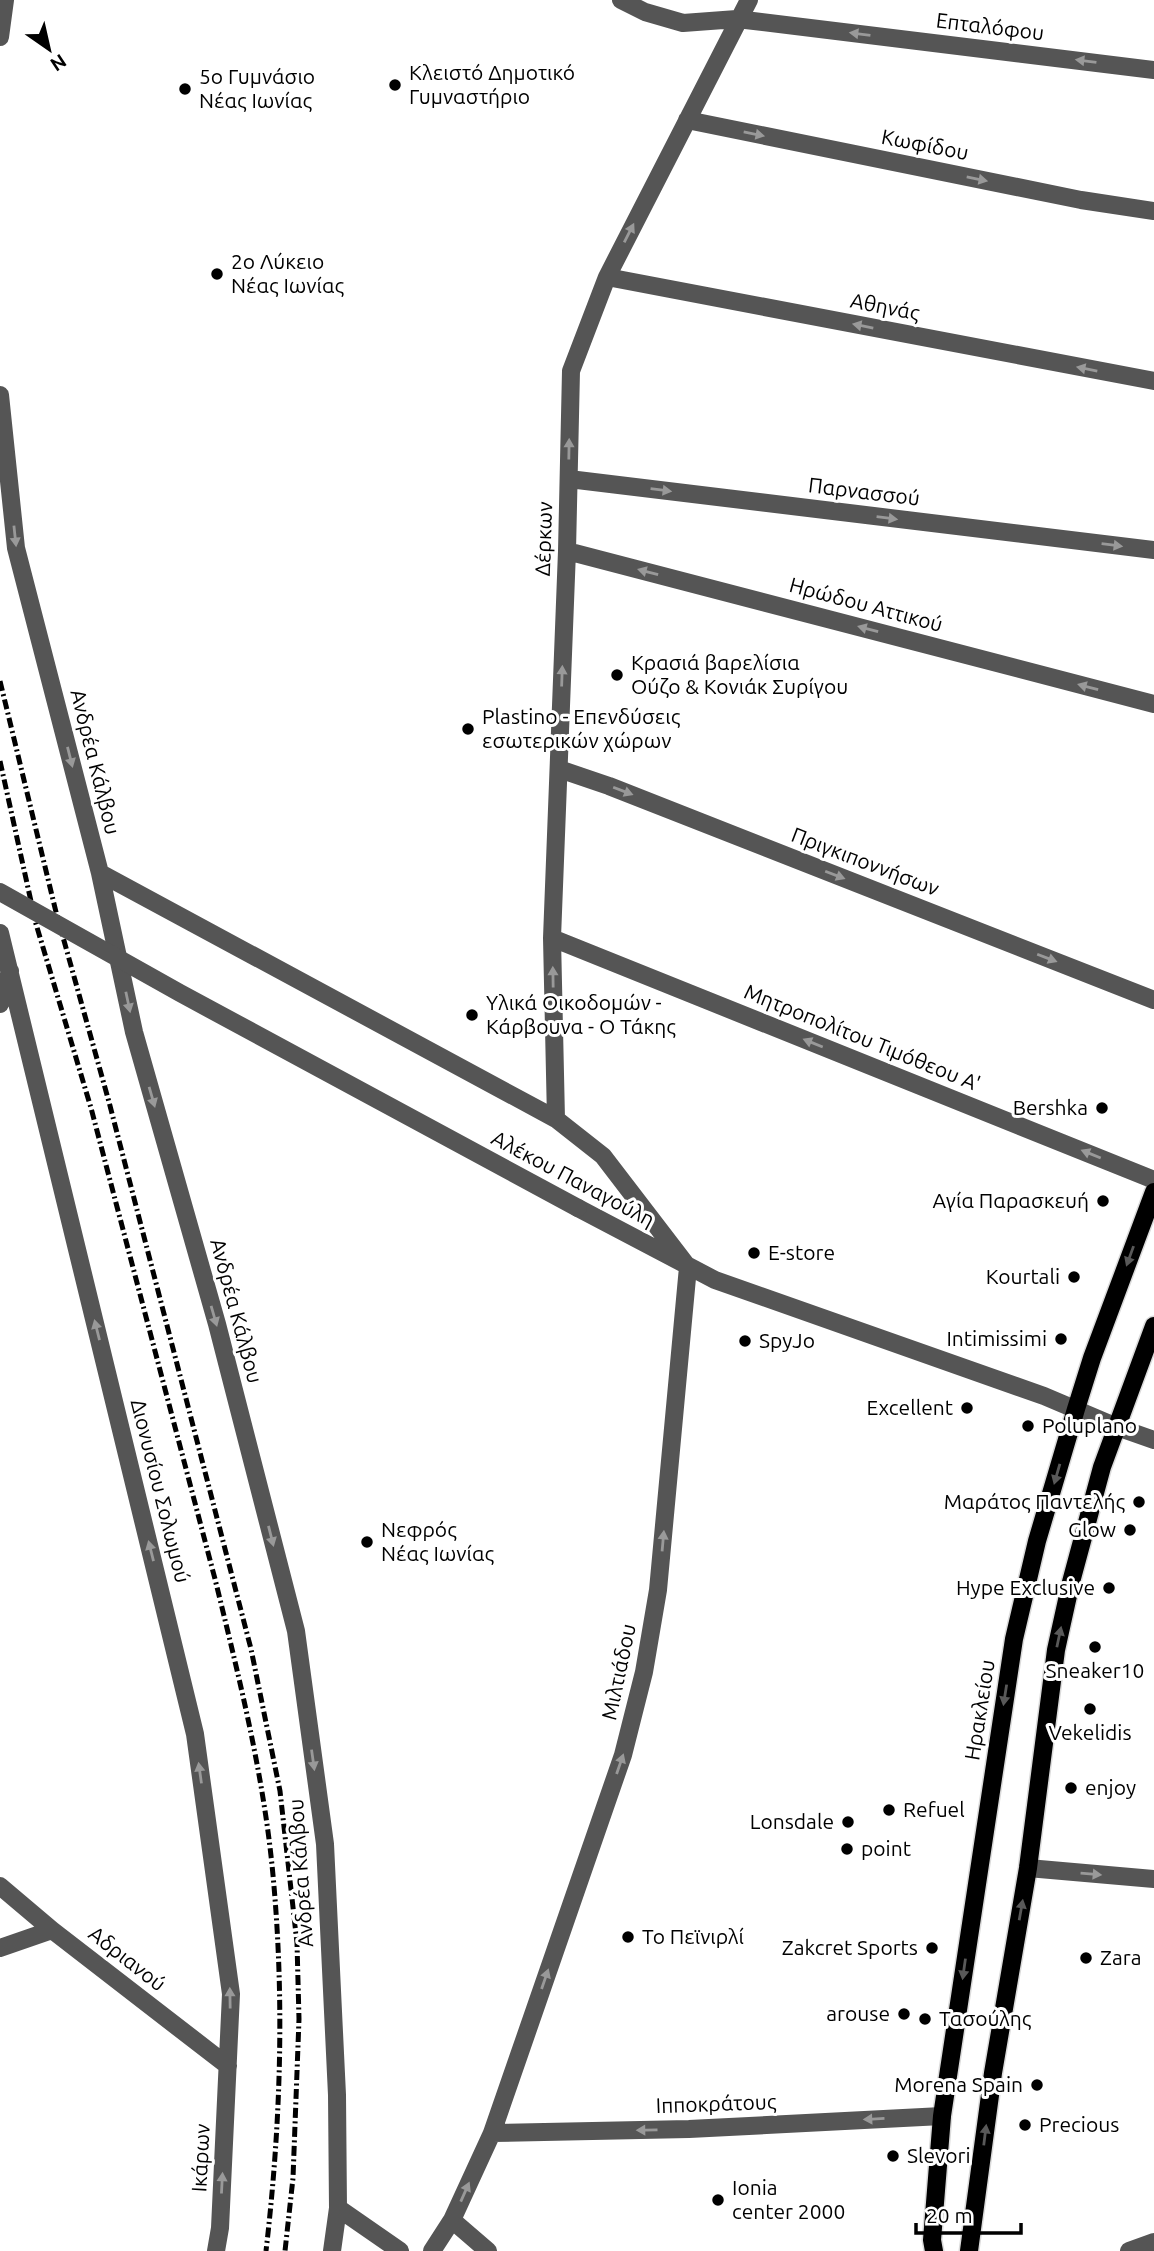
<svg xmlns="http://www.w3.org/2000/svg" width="1154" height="2251" font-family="Ubuntu,sans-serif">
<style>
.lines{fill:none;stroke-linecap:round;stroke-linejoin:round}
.major-casing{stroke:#dbdbdb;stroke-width:21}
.minor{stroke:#555;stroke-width:18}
.major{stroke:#000;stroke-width:18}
.rail{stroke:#000;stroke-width:5;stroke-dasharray:10 3.5 2 3.5;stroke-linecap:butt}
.minor-bridge{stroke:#555;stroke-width:18}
.oneway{fill:#999}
.oneway2{fill:#595959}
.poi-dot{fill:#000;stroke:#fff;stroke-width:2.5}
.labels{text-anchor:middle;stroke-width:6;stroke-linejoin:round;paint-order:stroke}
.street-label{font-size:21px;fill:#000;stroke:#fff}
.poi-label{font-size:21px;fill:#000;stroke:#fff;text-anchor:start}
</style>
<rect width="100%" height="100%" fill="#fff"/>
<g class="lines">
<!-- major casing -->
<g class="major-casing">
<path id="major" d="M934 2251 932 2240 942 2116 1014 1639 1037 1541 1076 1409 1092 1358 1154 1192
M969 2251 993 2073 1028 1868 1056 1650 1071 1582 1102 1467 1154 1326"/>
</g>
<!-- minor -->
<path class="minor" d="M621 0 645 12 683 23 737 19 1154 70
M0 37 5 0
M687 120 1081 200 1154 211
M607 277 1154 381
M0 395 16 548 100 873 134 1032 217 1324 296 1631 325 1844 337 2095 338 2208 332 2251
M569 479 1154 550
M567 551 1154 704
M559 769 609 786 1154 1000
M100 873 556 1119 603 1156 688 1267 658 1590 644 1672 623 1755 492 2133 452 2220 432 2251
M0 933 195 1734 231 1994 220 2228 216 2251
M552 938 1154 1180
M0 1004 10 971
M556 1119 552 938 567 551 571 371 607 277 749 0
M578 1208 715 1280 1044 1396 1117 1427 1154 1440
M1028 1868 1154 1879
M0 1886 52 1930 228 2066
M0 1948 52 1930
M492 2133 689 2129 942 2116
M338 2208 400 2251
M452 2220 488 2251
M1129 2251 1154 2242"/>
<!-- major -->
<use href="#major" class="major"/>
<!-- rail -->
<path class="rail" d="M0 681 56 912 109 1102 251 1649 280 1791 297 1943 299 2019 293 2178 285 2251
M0 761 36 924 91 1108 215 1579C238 1673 262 1768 272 1865 285 1994 281 2122 266 2251"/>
<!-- minor-bridge -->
<path class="minor-bridge" d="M0 892 180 993 578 1208"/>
</g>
<!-- one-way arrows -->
<defs><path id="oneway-solid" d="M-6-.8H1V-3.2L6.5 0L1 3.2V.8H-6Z" transform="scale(1.75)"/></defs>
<g class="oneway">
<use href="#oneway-solid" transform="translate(860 34) rotate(-173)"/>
<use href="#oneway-solid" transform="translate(1086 61) rotate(-173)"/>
<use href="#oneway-solid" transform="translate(754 134) rotate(11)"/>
<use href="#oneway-solid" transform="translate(977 179) rotate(11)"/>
<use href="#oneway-solid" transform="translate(629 233) rotate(-63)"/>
<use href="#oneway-solid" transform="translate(863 326) rotate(-169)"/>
<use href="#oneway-solid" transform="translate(1087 369) rotate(-169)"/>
<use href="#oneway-solid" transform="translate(569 449) rotate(-89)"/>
<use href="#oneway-solid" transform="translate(661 490) rotate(7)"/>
<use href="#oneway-solid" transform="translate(887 518) rotate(7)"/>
<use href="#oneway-solid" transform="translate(15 536) rotate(84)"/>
<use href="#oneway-solid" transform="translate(1112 545) rotate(7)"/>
<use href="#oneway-solid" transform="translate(648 572) rotate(-165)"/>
<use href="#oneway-solid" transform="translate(868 629) rotate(-165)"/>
<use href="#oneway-solid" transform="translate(562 676) rotate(-88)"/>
<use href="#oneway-solid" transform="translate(1088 687) rotate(-165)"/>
<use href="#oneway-solid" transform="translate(70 757) rotate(76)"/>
<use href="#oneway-solid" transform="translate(623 791) rotate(21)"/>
<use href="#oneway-solid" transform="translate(835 875) rotate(21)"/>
<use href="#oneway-solid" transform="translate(1047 958) rotate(21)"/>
<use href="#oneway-solid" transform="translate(553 977) rotate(-91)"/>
<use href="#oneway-solid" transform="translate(128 1002) rotate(78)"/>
<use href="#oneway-solid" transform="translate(813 1043) rotate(-158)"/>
<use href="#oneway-solid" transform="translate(152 1097) rotate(74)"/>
<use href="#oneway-solid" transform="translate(1091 1154) rotate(-158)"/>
<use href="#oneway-solid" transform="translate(214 1316) rotate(74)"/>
<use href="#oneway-solid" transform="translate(97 1330) rotate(-104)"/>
<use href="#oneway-solid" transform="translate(271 1536) rotate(76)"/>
<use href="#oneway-solid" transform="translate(663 1541) rotate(-85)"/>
<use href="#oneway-solid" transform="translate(151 1551) rotate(-104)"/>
<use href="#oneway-solid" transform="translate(313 1760) rotate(82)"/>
<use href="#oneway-solid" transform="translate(620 1764) rotate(-71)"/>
<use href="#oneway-solid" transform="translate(200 1773) rotate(-98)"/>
<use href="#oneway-solid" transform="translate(1091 1874) rotate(5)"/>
<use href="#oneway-solid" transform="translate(545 1979) rotate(-71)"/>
<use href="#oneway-solid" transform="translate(230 1998) rotate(-91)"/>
<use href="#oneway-solid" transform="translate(874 2119) rotate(177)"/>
<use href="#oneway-solid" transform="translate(647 2130) rotate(179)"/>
<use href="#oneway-solid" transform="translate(222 2183) rotate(-87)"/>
<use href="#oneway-solid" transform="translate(465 2192) rotate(-66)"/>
</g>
<g class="oneway2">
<use href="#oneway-solid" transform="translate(1130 1256) rotate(110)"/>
<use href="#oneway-solid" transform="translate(1057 1474) rotate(106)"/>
<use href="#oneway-solid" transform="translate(1059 1637) rotate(-78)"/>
<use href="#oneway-solid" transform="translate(1005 1695) rotate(99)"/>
<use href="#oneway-solid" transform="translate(1021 1910) rotate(-80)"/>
<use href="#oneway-solid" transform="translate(964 1969) rotate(98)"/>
<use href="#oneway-solid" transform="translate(985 2135) rotate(-83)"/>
</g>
<!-- markers -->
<g class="poi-dot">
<circle cx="395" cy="85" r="7"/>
<circle cx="185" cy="89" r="7"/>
<circle cx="217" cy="274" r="7"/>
<circle cx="617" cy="675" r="7"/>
<circle cx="468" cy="729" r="7"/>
<circle cx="472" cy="1015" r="7"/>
<circle cx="1102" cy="1108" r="7"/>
<circle cx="1103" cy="1201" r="7"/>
<circle cx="754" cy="1253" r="7"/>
<circle cx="1074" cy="1277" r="7"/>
<circle cx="1061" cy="1339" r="7"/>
<circle cx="745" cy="1341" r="7"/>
<circle cx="967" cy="1408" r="7"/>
<circle cx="1028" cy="1426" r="7"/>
<circle cx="1139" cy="1502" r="7"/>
<circle cx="1130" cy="1530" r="7"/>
<circle cx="367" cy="1542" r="7"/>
<circle cx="1109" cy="1588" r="7"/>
<circle cx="1095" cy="1647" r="7"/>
<circle cx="1090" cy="1709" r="7"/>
<circle cx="1071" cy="1788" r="7"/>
<circle cx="889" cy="1810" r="7"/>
<circle cx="848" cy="1822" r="7"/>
<circle cx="847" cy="1849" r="7"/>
<circle cx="628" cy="1937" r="7"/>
<circle cx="932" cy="1948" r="7"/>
<circle cx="1086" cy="1958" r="7"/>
<circle cx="904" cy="2014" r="7"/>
<circle cx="925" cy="2019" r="7"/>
<circle cx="1037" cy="2085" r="7"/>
<circle cx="1025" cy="2125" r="7"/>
<circle cx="893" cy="2156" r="7"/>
<circle cx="718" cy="2200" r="7"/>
</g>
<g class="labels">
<!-- street labels -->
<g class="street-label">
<text transform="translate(990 27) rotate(7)" y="7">Επταλόφου</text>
<text transform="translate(925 145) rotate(11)" y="7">Κωφίδου</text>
<text transform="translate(885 307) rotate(11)" y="7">Αθηνάς</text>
<text transform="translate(864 492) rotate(7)" y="7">Παρνασσού</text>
<text transform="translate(544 539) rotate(-88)" y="7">Δέρκων</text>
<text transform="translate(866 605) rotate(15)" y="7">Ηρώδου Αττικού</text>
<text transform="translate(95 762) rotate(76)" y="7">Ανδρέα Κάλβου</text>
<text transform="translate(865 862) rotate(21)" y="7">Πριγκιποννήσων</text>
<text transform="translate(862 1038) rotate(22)" y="7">Μητροπολίτου Τιμόθεου Α'</text>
<text transform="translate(573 1179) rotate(28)" y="7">Αλέκου Παναγούλη</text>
<text transform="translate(236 1311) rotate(75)" y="7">Ανδρέα Κάλβου</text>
<text transform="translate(160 1491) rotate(76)" y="7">Διονυσίου Σολωμού</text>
<text transform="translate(619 1672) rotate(-78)" y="7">Μιλτιάδου</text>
<text transform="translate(980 1710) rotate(-81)" y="7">Ηρακλείου</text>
<text transform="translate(301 1873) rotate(-94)" y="7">Ανδρέα Κάλβου</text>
<text transform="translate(127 1959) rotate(38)" y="7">Αδριανού</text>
<text transform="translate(716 2104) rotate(-2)" y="7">Ιπποκράτους</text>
<text transform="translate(201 2158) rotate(-87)" y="7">Ικάρων</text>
</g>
<!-- poi labels -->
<g class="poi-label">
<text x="409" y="80">Κλειστό Δημοτικό<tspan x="409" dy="24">Γυμναστήριο</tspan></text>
<text x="199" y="84">5ο Γυμνάσιο<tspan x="199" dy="24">Νέας Ιωνίας</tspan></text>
<text x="231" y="269">2ο Λύκειο<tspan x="231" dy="24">Νέας Ιωνίας</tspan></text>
<text x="631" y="670">Κρασιά βαρελίσια<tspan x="631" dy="24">Ούζο &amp; Κονιάκ Συρίγου</tspan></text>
<text x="482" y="724">Plastino - Επενδύσεις<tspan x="482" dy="24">εσωτερικών χώρων</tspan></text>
<text x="486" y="1010">Υλικά Οικοδομών -<tspan x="486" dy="24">Κάρβουνα - Ο Τάκης</tspan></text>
<text x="1088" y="1115" text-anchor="end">Bershka</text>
<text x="1089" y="1208" text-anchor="end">Αγία Παρασκευή</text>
<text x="768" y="1260">E-store</text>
<text x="1060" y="1284" text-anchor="end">Kourtali</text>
<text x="1047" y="1346" text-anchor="end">Intimissimi</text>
<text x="759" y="1348">SpyJo</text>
<text x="953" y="1415" text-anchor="end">Excellent</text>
<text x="1042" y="1433">Poluplano</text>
<text x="1125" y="1509" text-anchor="end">Μαράτος Παντελής</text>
<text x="381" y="1537">Νεφρός<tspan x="381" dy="24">Νέας Ιωνίας</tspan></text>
<text x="1116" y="1537" text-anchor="end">Glow</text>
<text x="1095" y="1595" text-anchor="end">Hype Exclusive</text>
<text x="1095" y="1678" text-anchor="middle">Sneaker10</text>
<text x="1090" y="1740" text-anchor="middle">Vekelidis</text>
<text x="1085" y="1795">enjoy</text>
<text x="903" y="1817">Refuel</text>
<text x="834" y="1829" text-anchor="end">Lonsdale</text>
<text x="861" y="1856">point</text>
<text x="642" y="1944">Το Πεϊνιρλί</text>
<text x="918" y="1955" text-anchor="end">Zakcret Sports</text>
<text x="1100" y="1965">Zara</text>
<text x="890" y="2021" text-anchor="end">arouse</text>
<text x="939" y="2026">Τασούλης</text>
<text x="1023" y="2092" text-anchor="end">Morena Spain</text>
<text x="1039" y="2132">Precious</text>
<text x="907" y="2163">Slevori</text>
<text x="732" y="2195">Ionia<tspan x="732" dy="24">center 2000</tspan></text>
</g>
</g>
<!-- north arrow -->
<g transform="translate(49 49) rotate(146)" stroke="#ffffff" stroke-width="5" paint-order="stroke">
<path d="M0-5L12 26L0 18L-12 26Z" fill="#000000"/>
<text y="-10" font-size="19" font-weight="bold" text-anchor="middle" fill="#000000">N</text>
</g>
<!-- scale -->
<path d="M916 2223v10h105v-10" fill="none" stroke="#000000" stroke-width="3.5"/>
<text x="926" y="2223" font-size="21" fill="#000000" stroke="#ffffff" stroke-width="5" paint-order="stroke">20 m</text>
</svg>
